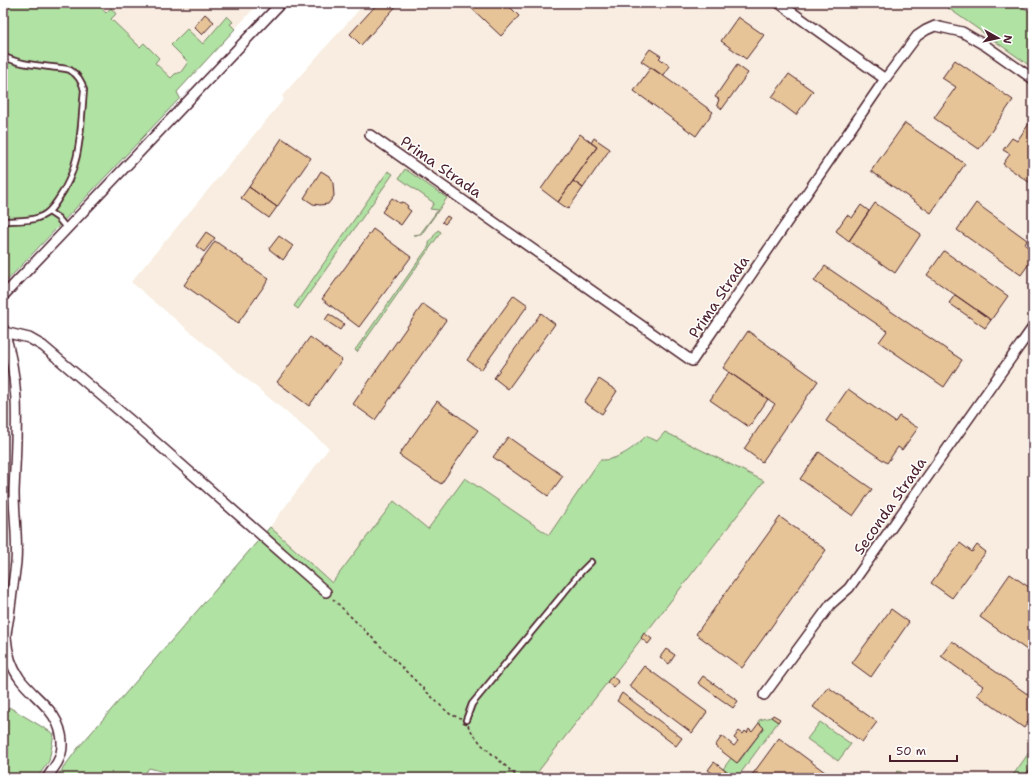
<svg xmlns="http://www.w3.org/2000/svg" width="1036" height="781" font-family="'Shantell Sans',sans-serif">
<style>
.built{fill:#f8ede0}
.green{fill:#b0e2a3;stroke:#7d8067}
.building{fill:#e6c498;stroke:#4a1f2b}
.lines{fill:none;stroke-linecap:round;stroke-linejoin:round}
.lane-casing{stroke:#4a1f2b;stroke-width:8}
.street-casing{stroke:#4a1f2b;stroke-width:12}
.path{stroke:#4a1f2b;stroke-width:1.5;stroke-dasharray:3 3;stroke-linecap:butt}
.lane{stroke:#fff;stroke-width:4.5}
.street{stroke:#fff;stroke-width:9}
.labels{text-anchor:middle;stroke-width:3;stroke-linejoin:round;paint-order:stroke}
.street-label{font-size:15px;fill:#4a1f2b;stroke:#fff}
</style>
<rect width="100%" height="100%" fill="#fff"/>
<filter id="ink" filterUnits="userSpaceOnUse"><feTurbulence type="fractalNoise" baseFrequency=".025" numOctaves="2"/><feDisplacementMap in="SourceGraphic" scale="8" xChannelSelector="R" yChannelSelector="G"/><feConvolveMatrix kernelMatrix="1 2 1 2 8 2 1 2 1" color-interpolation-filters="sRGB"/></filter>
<g filter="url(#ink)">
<!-- built -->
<path class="built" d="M89 3H259L177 92Z
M365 3H941L1033 68V778H533L665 432 657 441 646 437 638 443 619 456 608 460H600L549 535 465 478 428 529 394 501 332 583 270 527 329 448 131 282 284 99 282 96Z"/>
<!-- green -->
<path class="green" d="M3 3H97L106 13 111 8 116 14 111 19 140 47 144 43 159 58 155 63 171 78 175 74 181 72 188 62 171 45 187 29 203 44 227 16 233 22 230 24 235 29 177 92 180 98 3 285Z
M941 3H1017L1033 14V68Z
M405 169 447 198 421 235H413L420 234 438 210 430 209 434 203 399 178Z
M388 171 393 174 298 309 294 306Z
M438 230 441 232 357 352 355 350 429 246V243Z
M665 432 764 481 533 778H306L301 773 297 777V778H187L149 768 142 778H104L92 776 87 778H56L78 748 270 527 332 583 394 501 428 529 465 478 549 535 600 460C617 461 634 448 646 436L657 441Z
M9 707 54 734 49 761 37 778H3V719Z
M771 717 778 722 737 778H736L723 769 731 758 738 763 764 728 759 723V720Z
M820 722 851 744 838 761 807 739Z
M1033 747V764L1023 778H1011Z
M898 771 901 772 908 778H892Z"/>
<!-- building -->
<path class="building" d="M378 3H399L361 45 350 34Z
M466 3H506L519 16 501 36Z
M205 14 214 22 202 35 194 27Z
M738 17 764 35 746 59 721 41Z
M650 49 661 56 659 58 670 66 663 76 641 61Z
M955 60 1013 100 979 149 934 118 956 87 942 78Z
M737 65 748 73 722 109 717 105 719 99 715 97Z
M651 67 713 112 696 136 634 91Z
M789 74 813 91 796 115 772 97Z
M1033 118V185L1003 164 1010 154 1003 150 1012 138 1017 141Z
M905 123 965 164 931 213 871 171Z
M580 134 597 147 558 202 541 189Z
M282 138 311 158 277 207 249 187Z
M594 138 610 149 583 188 573 181 597 147 591 143Z
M321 171 329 176 333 183 334 196 328 204 320 205 313 204 304 198Z
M573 181 583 188 568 209 558 202Z
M249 187 277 207 269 218 241 198Z
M392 198 400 203 403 202 408 206 407 208 411 211 401 225 382 212Z
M875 203 921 234 895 273 849 241Z
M976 203 1027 240 1025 245 1033 250V258L1021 275 957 230Z
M861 205 869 211 849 241 836 231 847 215 852 218Z
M447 216 450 218 445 224 442 222Z
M373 229 411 257 359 327 322 299Z
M206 232 215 238 204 252 196 246Z
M279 236 293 246 283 260 269 249Z
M215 241 269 279 238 323 184 285Z
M944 251 1008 296 991 320 927 275Z
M825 266 962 360 944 387 879 342 887 331 814 281Z
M514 295 528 305 481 370 467 360Z
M955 295 991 320 985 328 949 303Z
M423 304 446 320 375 420 353 404Z
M541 313 555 324 508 389 494 378Z
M329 314 344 324 340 330 325 320Z
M748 331 818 381 762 462 744 449 775 404 723 368Z
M310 337 342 360 309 406 277 382Z
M729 372 768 399 749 427 710 400Z
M599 379 617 391 602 414 584 402Z
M848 389 895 422 899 416 918 428 902 450 898 447 887 463 826 421Z
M437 401 478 430 441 484 399 455Z
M508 437 563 476 548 496 493 457Z
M819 452 872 489 853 516 800 479Z
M780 517 826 550 742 668 696 634Z
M960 543 972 552 977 545 986 552 952 598 931 583Z
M1010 574 1033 590V641L1027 650 980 617Z
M891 609 909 622 871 677 852 663Z
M644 633 652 639 648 644 641 638Z
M952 641 1033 698V714L1024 728 977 695 983 686 941 656Z
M666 649 675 655 669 664 660 657Z
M644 666 707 712 692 733 629 686Z
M612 676 619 682 614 688 607 682Z
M703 676 738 701 733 708 698 683Z
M828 687 877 722 862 742 813 707Z
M622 693 682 738 676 746 617 701Z
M773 715 780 719 778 722 771 717Z
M759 723 764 728 737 763 715 746 722 736 734 746 738 741 734 738 739 731 743 734 745 731 747 733 749 729 752 732Z
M779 738 833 778H756L752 775Z
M714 762 723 769 736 778H719L708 770Z
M301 773 306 778H297V777Z"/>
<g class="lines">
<!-- lane casing -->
<g class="lane-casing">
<path id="lane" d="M3 56C18 64 35 65 51 67 57 68 65 68 70 70 78 75 82 81 84 90 80 131 82 166 57 201 53 207 49 213 42 216 31 222 16 220 3 221
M49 212 58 218 67 229
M466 720 472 704 581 572 591 562"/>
</g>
<!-- street casing -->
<g class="street-casing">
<path id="street" d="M779 3 885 79
M370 135 692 361 885 79 917 36 926 30 935 26 962 32 986 46 1033 79
M3 296 281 3
M3 328C22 386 16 433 14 492 14 515 18 539 16 562 14 580 11 598 9 616 8 622 6 630 6 637 7 651 11 667 20 679 28 690 40 699 49 710 61 724 67 746 57 763 54 768 50 773 47 778
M4 332 29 338 43 346 142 430 326 592
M764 695 831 604 849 588 1033 327
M1031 778 1033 775"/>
</g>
<!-- path -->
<path class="path" d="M333 599 442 707 451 715 461 718
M468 725 469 728 482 745 519 778"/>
<!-- lane -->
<use href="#lane" class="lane"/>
<!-- street -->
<use href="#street" class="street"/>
</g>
</g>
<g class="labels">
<!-- street labels -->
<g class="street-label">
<text transform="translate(441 167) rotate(35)" y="5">Prima Strada</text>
<text transform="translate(719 297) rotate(-56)" y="5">Prima Strada</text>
<text transform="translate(890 506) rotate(-55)" y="5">Seconda Strada</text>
</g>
</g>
<!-- margin -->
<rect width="1036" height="781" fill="none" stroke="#fff" stroke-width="16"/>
<rect x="8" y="8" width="1020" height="765" fill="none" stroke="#4a1f2b" stroke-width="1.5" filter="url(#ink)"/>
<!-- north arrow -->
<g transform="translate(998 38) rotate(98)" stroke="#ffffff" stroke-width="3" paint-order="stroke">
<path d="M0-3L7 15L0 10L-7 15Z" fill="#4a1f2b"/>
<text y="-6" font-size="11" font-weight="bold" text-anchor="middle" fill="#4a1f2b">N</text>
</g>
<!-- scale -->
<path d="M890 755v6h67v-6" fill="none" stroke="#4a1f2b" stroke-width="2"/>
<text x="896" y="755" font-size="12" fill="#4a1f2b" stroke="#ffffff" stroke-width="3" paint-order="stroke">50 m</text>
</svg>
